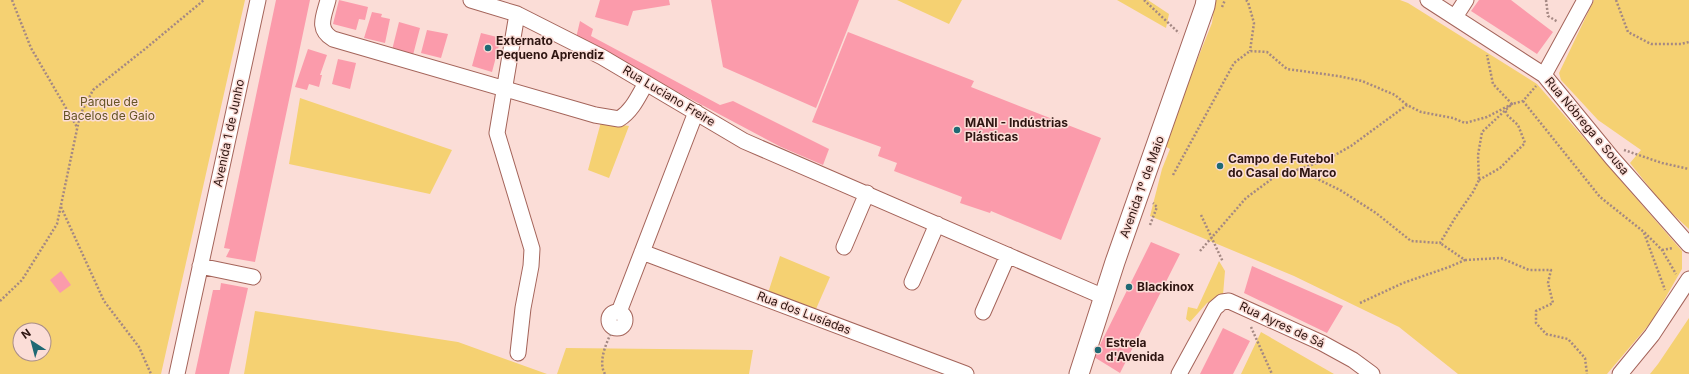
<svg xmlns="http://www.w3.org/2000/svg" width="1689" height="374" font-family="Inter,sans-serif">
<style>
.green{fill:#f5d172;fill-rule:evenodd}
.building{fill:#fb9bab}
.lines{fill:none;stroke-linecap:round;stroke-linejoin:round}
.minor-casing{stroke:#a4645a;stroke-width:17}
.tertiary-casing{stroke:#a4645a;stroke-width:21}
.path{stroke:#a48883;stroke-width:2.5;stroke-dasharray:2 2;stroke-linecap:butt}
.minor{stroke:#fff;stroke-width:15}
.tertiary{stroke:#fff;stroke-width:19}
.poi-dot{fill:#1f6974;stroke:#fbddd7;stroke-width:1.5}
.labels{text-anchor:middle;stroke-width:3;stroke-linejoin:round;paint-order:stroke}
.poi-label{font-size:12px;font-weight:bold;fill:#2e1511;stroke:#fbddd7;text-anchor:start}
.street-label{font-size:12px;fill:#2e1511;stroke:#fbddd7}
.park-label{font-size:12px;fill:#655423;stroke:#fbddd7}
</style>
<rect width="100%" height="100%" fill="#fbddd7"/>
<!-- green -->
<path class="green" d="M0 0H245L161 374H0ZM20 330H44V354H20Z
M897 0H962L949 24Z
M1117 0H1148L1169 14 1166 28Z
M1215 0H1400L1408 3 1537 84 1682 251V269L1652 321 1607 374H1458L1399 327 1294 276 1150 216 1162 169 1170 149 1163 145 1212 23Z
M1594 0H1689V229L1665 207 1630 163 1641 150 1598 120 1561 80 1559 73Z
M300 98 452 150 430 194 289 164Z
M601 122 629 126 609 178 588 170Z
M780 256 830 277 816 309 768 293Z
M1219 261 1225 271 1223 295 1207 303 1190 322 1186 319 1188 307 1197 309Z
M255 311 458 342 547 374H244Z
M1689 318V374H1650L1658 364Z
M1261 332 1334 374H1241Z
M566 348 753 350 749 374H557Z"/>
<!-- building -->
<path class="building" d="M276 0H310L255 262 226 257 230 249 224 248Z
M339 0 368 7 365 20 359 19 356 30 333 24Z
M600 0H669L670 5 633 11 628 26 595 17Z
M711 0H859L816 108 723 67Z
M1479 0H1511L1553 32 1537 54 1471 11Z
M372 12 382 14 381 17 390 19 385 43 364 38Z
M580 21 593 29 591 36 720 105 733 101 829 149 823 165 781 147 576 38Z
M399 22 420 28 413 55 392 50Z
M427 30 448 34 441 58 421 53Z
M848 32 974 81 971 87 1101 138 1061 240 991 211 990 213 960 203 962 197 894 171 897 163 878 156 881 147 812 122Z
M481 33 501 38 492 72 472 66Z
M308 49 327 55 320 75H322L319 87 309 84 307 90 295 87Z
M338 59 356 63 350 89 332 84Z
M1151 242 1180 254 1120 373 1094 357Z
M1252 266 1343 306 1327 333 1244 293Z
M61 271 71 285 60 293 50 280Z
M221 283 248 288 229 374H195L213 290H220Z
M1223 328 1250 341 1233 374H1200Z"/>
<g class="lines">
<!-- minor casing -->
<g class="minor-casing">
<path id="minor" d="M328 0C324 16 316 29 333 39L595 115 619 119C632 111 638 97 646 83
M471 0 517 14 602 57 744 141 1104 297
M1428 0 1544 75 1612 158 1689 245
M517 14 497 133 532 249 531 266 523 308 518 353
M1455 17 1466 0
M1544 75 1585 0
M844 247 867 193
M642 252 966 374
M200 266 253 277
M912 282 937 224
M619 312 696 112
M983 312 1008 255
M609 320a8 8 0 1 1 16 0a8 8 0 1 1-16 0Z
M177 374 258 0
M1179 374 1215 308 1222 302 1229 301 1322 343 1353 360 1372 374
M1620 374 1652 335 1689 279"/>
</g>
<!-- tertiary casing -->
<g class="tertiary-casing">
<path id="tertiary" d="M1079 374 1115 262 1205 6 1206 0"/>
</g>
<!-- path -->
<path class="path" d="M12 0 31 48 77 127
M1144 0 1179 33
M1246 0 1248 2 1254 23 1250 51
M1546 0 1548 16 1558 22
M1616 0 1628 32 1651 44H1681L1689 42
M1222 7 1225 0
M1523 101 1600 197 1644 232 1662 250 1676 274
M1624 150 1662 163 1689 169
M1297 169 1340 190 1376 213 1411 241 1440 243 1455 218 1473 192 1479 180 1478 155 1482 132 1512 104 1493 84 1487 55
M1173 175 1234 63 1250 51 1267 52 1287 69 1338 76 1362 81 1395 95 1407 105
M1479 180 1500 168 1525 143 1518 125 1508 116 1505 110
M61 207 104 301 139 347 151 374
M1201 215 1223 262
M1150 225 1157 207 1153 203
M1644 233 1665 290
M1662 250 1673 248
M1200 251 1246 198 1273 178 1326 160 1351 146 1407 105 1421 112 1453 118 1465 123 1487 117 1512 104 1523 101 1536 86
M1465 260 1501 258 1529 270H1551L1548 283 1553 303 1536 311V323L1546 334 1568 339 1585 358 1587 374
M0 301 22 280 57 224 80 115 93 90 145 49 204 0
M1360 303 1403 283 1449 267 1465 260 1440 243
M1251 327 1272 374
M605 374C597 361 608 339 614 327"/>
<!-- minor -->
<use href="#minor" class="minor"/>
<!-- tertiary -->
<use href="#tertiary" class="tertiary"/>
</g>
<!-- markers -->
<g class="poi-dot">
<circle cx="488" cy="48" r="4"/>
<circle cx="957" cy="130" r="4"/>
<circle cx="1220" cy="166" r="4"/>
<circle cx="1129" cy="287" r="4"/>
<circle cx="1098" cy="350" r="4"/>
</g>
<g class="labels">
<!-- poi labels -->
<g class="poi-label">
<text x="496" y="45">Externato<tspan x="496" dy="14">Pequeno Aprendiz</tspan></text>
<text x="965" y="127">MANI - Indústrias<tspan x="965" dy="14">Plásticas</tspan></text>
<text x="1228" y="163">Campo de Futebol<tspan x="1228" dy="14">do Casal do Marco</tspan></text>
<text x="1137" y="291">Blackinox</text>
<text x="1106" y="347">Estrela<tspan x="1106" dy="14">d'Avenida</tspan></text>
</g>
<!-- street labels -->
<g class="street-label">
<text transform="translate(669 96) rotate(31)" y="4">Rua Luciano Freire</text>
<text transform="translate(1587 126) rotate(50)" y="4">Rua Nóbrega e Sousa</text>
<text transform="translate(229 133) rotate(-78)" y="4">Avenida 1 de Junho</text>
<text transform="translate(1142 187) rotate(-70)" y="4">Avenida 1º de Maio</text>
<text transform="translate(804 313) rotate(21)" y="4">Rua dos Lusíadas</text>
<text transform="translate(1282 325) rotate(25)" y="4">Rua Ayres de Sá</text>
</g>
<!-- park labels -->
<g class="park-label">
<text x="109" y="106">Parque de<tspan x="109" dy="14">Bacelos de Gaio</tspan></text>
</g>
</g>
<!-- north arrow -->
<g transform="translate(32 342) rotate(324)"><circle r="19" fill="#fbddd7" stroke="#a98d88"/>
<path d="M0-3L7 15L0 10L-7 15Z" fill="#1f6974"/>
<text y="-6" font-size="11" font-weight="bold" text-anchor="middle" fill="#2e1511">N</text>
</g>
</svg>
